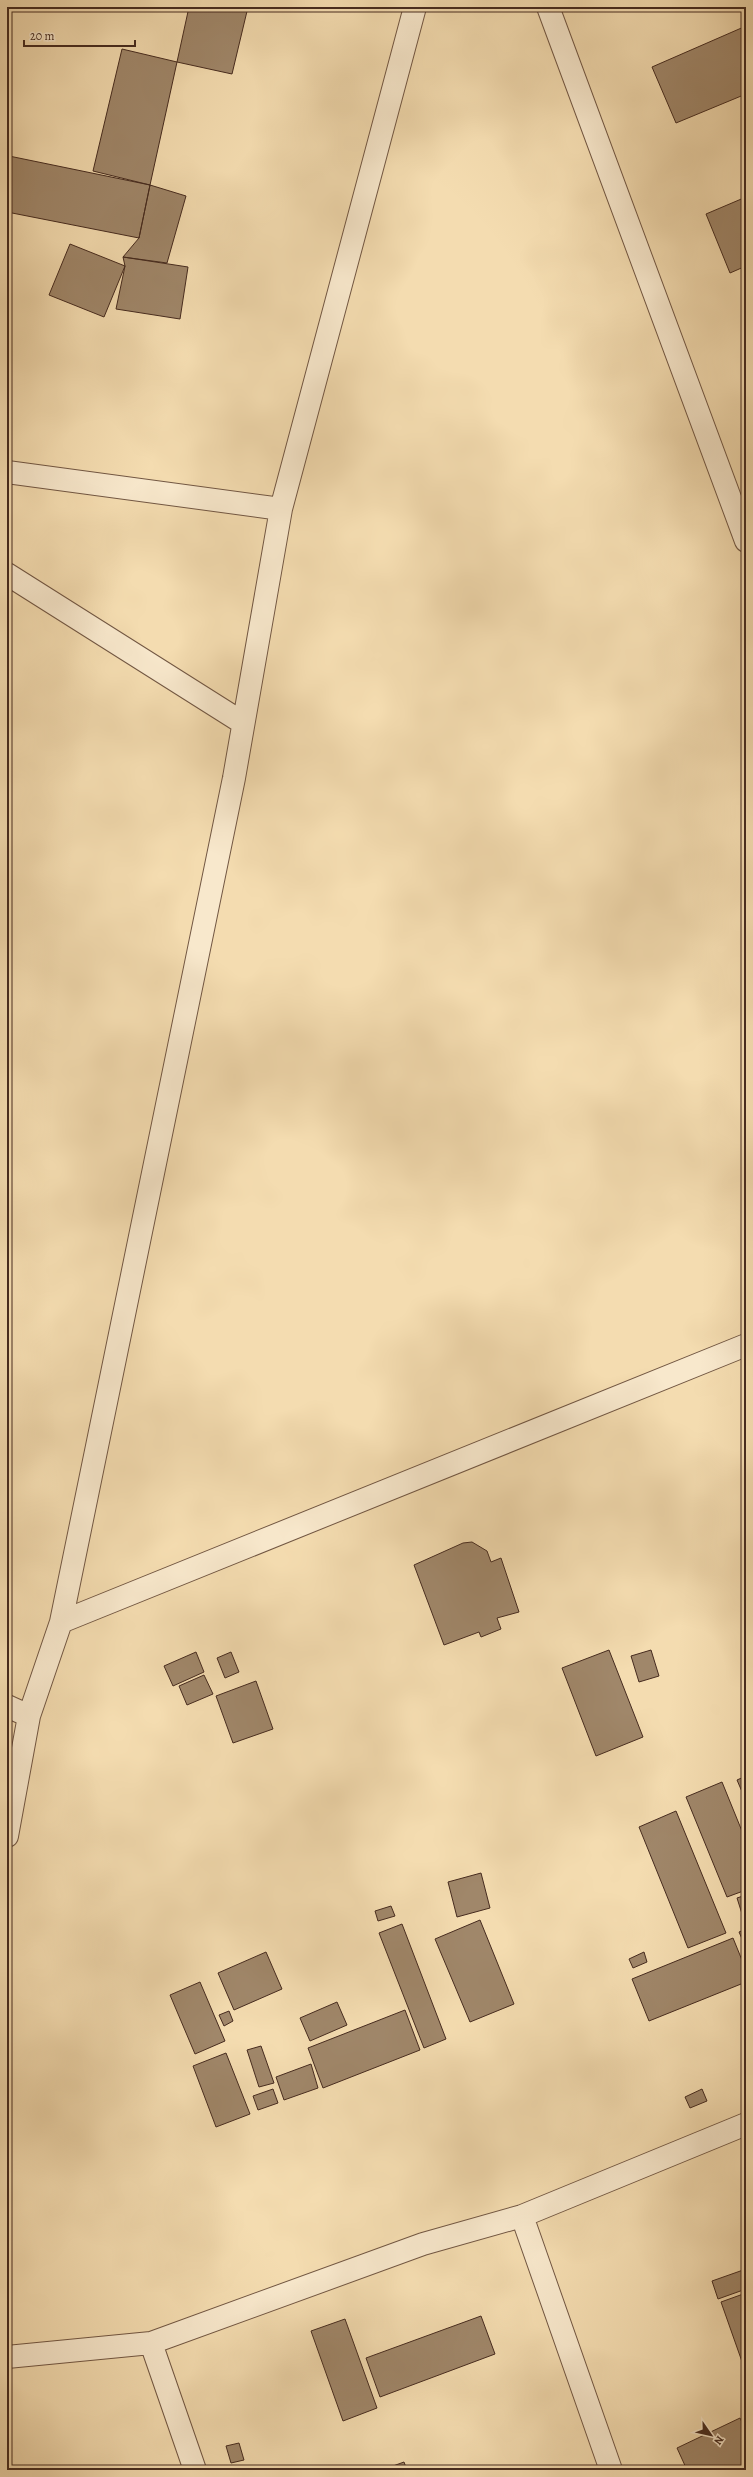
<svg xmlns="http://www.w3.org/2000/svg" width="753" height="2477" font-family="Alegreya,serif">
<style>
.building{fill:#a0876a;stroke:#462b1f}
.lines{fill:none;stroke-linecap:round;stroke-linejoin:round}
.minor-casing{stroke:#725743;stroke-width:24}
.minor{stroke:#f8e8cc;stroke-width:22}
</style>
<rect width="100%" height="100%" fill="#f4dcb0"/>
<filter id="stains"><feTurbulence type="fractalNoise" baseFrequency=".005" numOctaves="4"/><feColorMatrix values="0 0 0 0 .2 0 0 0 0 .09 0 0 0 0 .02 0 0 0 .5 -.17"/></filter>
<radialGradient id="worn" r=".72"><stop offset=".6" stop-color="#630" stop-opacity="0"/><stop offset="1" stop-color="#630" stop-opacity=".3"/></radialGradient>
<!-- building -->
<path class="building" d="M189 7H248L232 74 177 62Z
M746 26V94L676 123 652 67Z
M122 49 177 62 150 185 93 171Z
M9 156 150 185 139 238 7 212V167Z
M150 185 186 196 167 263 123 257 139 238Z
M746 197V266L730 273 706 214Z
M70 244 125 266 104 317 49 295Z
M123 257 188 267 180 319 116 309 125 266Z
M472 1542 487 1551 491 1562 501 1558 519 1612 497 1618 501 1629 481 1637 479 1632 444 1645 414 1565 463 1543Z
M609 1650 643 1737 596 1756 562 1668Z
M651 1650 659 1676 639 1682 631 1656Z
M196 1652 204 1672 173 1686 164 1666Z
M231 1652 239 1672 225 1678 217 1658Z
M204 1675 213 1694 187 1705 179 1686Z
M256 1681 273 1729 233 1743 216 1696Z
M746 1776V1801L737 1780Z
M722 1782 746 1841V1890L727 1897 686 1797Z
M676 1811 726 1933 688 1948 639 1827Z
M481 1873 490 1908 457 1917 448 1882Z
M746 1895V1916L743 1917 737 1898Z
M391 1906 395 1916 378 1921 375 1911Z
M480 1920 514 2004 470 2022 435 1939Z
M402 1924 446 2039 424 2048 379 1933Z
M746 1929V1948L739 1932Z
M733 1938 746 1970V1982L649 2021 632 1979Z
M266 1952 282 1989 234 2010 218 1973Z
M644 1952 647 1962 633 1968 629 1959Z
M200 1982 225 2041 195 2054 170 1995Z
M337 2002 347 2025 310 2041 300 2018Z
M405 2010 420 2050 323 2088 308 2048Z
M229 2011 233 2021 224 2026 219 2015Z
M261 2046 274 2083 259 2087 247 2050Z
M226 2053 250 2114 216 2127 193 2066Z
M311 2064 318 2088 284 2100 276 2077Z
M273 2089 278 2103 258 2110 253 2096Z
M702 2089 707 2101 690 2108 685 2097Z
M746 2269V2289L718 2299 712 2281Z
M746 2293V2373L721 2302Z
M481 2316 495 2354 380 2397 366 2358Z
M345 2319 377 2408 343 2421 311 2331Z
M740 2418 746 2431V2470H687L677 2448Z
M239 2443 244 2460 231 2463 226 2446Z
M404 2462 407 2470H382Z"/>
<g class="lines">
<!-- minor casing -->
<g class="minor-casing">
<path id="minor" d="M548 7 746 541
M7 472 281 509
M7 574 243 723
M61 1622 746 1345
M7 1706 29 1716
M7 1836 29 1716 61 1622 234 778 281 509 415 7
M522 2216 611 2470
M151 2343 195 2470
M7 2357 151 2343 423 2244 522 2216 746 2124"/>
</g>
<!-- minor -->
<use href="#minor" class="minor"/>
</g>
<!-- margin -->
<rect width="753" height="2477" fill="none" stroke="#f4dcb0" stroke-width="24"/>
<rect x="8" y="8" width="737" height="2461" fill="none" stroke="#462b1f" stroke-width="2"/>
<rect x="12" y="12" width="729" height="2453" fill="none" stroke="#462b1f"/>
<!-- north arrow -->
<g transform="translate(711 2435) rotate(124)" stroke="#f8e8cc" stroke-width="3" paint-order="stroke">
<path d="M0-3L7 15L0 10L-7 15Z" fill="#462b1f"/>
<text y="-6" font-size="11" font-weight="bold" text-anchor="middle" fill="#462b1f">N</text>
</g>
<!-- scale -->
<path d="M24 40v6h111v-6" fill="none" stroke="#462b1f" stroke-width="2"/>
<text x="30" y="40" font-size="12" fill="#462b1f" stroke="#f8e8cc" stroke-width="3" paint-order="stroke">20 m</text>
<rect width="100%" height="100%" filter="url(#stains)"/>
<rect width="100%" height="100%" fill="url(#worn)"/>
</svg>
